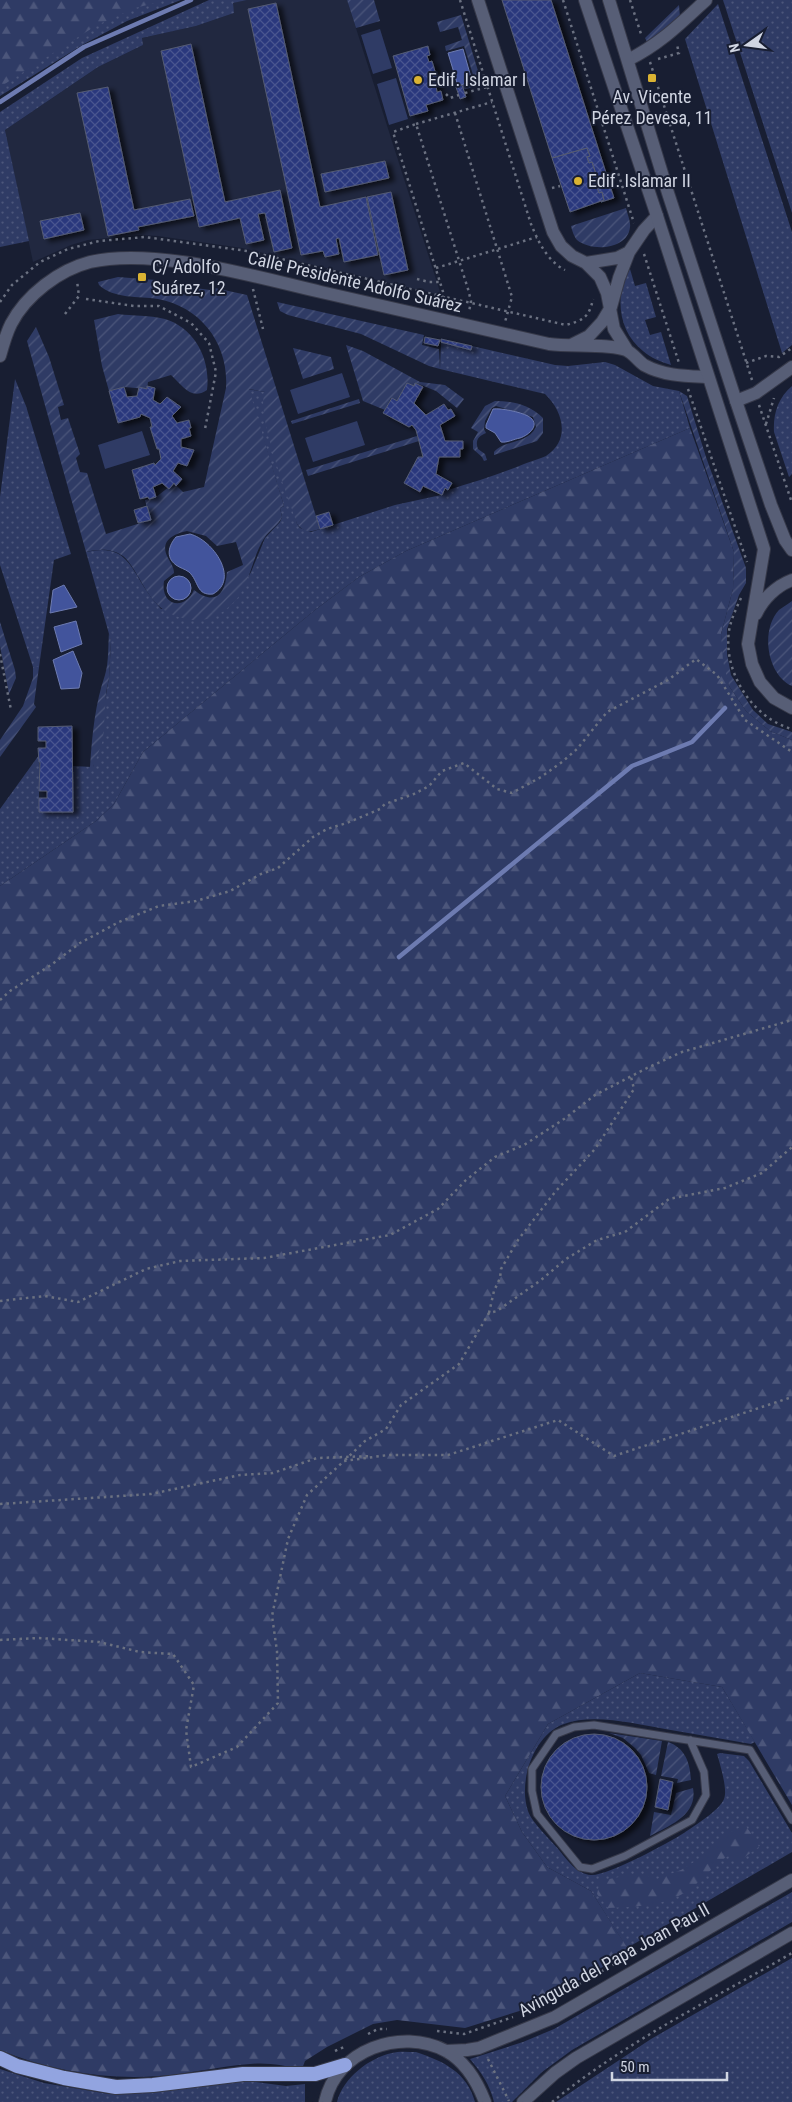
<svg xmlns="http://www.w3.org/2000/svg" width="792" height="2102" font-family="'Roboto Condensed',sans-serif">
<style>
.built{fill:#212840}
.grass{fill:url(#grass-dots)}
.forest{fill:url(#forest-firs)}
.garden{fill:url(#garden-furrows);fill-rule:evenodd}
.pitch{fill:#2f3b65}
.water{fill:#42549c;stroke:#6d7bb1}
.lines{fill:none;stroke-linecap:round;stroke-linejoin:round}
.stream{stroke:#6d7bb1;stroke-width:4.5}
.building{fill:url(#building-cross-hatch);stroke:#545b73;filter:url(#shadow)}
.service-casing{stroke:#363949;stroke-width:9}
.minor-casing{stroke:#363949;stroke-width:14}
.secondary-casing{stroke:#363949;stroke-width:14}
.trunk-casing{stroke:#363949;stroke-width:16}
.path{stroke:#6b7181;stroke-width:2.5;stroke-dasharray:2.5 4;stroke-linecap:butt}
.service{stroke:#575e76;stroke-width:7}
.minor{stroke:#575e76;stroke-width:12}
.secondary{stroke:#575e76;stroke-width:12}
.trunk{stroke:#92a4e0;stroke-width:14}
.poi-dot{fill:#dab333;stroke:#181e32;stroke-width:2}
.labels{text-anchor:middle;stroke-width:4;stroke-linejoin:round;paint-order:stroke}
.poi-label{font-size:18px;fill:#d0d5e2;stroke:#181e32;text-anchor:start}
.street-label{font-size:18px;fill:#d0d5e2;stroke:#181e32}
</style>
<defs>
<pattern id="grass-dots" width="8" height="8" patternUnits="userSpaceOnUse" patternTransform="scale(1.25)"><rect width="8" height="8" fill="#2f3b65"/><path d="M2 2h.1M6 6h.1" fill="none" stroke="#4c567b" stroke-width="1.8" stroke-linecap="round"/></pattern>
<pattern id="forest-firs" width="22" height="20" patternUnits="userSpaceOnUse" patternTransform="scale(1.25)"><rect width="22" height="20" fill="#2f3b65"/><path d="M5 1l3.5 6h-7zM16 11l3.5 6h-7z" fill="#4c567b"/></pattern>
<pattern id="garden-furrows" width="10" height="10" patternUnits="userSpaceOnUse" patternTransform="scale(1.25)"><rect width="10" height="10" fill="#2f3b65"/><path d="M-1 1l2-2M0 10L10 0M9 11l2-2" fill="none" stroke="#4c567b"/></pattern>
<pattern id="building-cross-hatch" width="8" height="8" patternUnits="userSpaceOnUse" patternTransform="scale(1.25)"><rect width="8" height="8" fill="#2a387d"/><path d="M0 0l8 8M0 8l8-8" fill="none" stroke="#48548f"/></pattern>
<filter id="shadow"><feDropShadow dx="5.5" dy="3" stdDeviation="2.5" flood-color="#0009"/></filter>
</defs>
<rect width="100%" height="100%" fill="#181e32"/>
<!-- built -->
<path class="built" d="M247 0H347L441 295 242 248 158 236 140 235 88 240 71 245 33 262 5 130 98 67 143 45 142 38 196 26 234 13 232 3Z"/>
<!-- grass -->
<path class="grass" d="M0 0H181L127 21 84 44 0 96Z
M209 0H247L233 3 234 13 196 26 142 38 143 45 98 67 5 130 29 241 0 247V112L82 58Z
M723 0H792V213Z
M718 4 792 232V345L782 353 685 39Z
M630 269 635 286 646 283 656 317 645 320 650 335 661 332 671 365C661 362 651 358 643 351 618 332 614 294 630 269Z
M441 342 471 350 472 346 555 365 568 366 605 362 615 365 653 386 679 391 690 428 406 551 359 577 315 610 143 752 114 804 96 821 0 886V809L39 755V812L72 766 93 767 109 678 111 641 86 552C121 544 128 560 144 587 149 595 155 602 161 609L236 599 251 572 265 538 280 522 282 517 280 508 284 506 248 389 265 392 297 524 300 528 311 532 395 505 441 495 445 488 448 490C474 482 500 474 524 464 531 461 540 459 546 456 571 440 563 411 545 394L440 369Z
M15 379 26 406 71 554 54 560 39 667H33L0 565V497Z
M792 386V474L789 477 774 432C773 414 778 398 792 386Z
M640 1673 722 1687 755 1742 751 1744C723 1739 694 1734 665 1729 636 1724 593 1713 564 1724 533 1735 518 1782 528 1811 532 1823 551 1840 559 1850 567 1860 577 1874 591 1875 608 1876 668 1843 684 1833 694 1826 720 1810 724 1799 728 1790 720 1764 717 1754L720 1753 744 1756 749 1761 792 1833V1852L627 1948 591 1891 547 1867 522 1832 505 1796 548 1724Z
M792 1892V1922L572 2050 542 2072 512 2102H494C490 2085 481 2072 470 2059L523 2042 554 2029Z
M792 1958V2102H556L651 2039Z
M416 2052C443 2061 467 2072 475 2102H337C343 2078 369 2058 392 2053 399 2051 408 2052 416 2052Z
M0 2069 44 2083 109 2094 170 2090 240 2080 286 2086 305 2084V2102H0Z"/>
<!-- forest -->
<path class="forest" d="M0 0H167L135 8 97 25 0 87Z
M690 428 734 552 733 589 721 634 729 686 746 711 770 731 792 740V1805L722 1687 640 1673 548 1724 505 1796 522 1832 547 1867 591 1891 630 1952 526 2009 465 2028 397 2020 373 2024 327 2047 305 2061 302 2069C285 2066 268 2062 250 2064 219 2066 190 2074 159 2076 105 2080 51 2071 0 2050V886L96 821 114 804 143 752 315 610 359 577 406 551Z
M745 1825 760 1846 738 1862 734 1857 728 1856C713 1865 704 1879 690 1889 667 1906 635 1907 608 1908L597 1894 600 1881 638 1873 657 1879 681 1870 702 1857 722 1836Z"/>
<!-- garden -->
<path class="garden" d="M347 0H374L380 21 356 28Z
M679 5 680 17 658 39 647 42 645 38Z
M461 15 482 84 463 90 462 85 475 81 464 46 446 51 445 46 462 40 458 27 440 32 437 22Z
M626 208C627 213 631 222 630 227 628 250 591 252 577 240 574 237 572 230 571 226Z
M118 277 156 280 157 283 169 285V291L187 294 188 287 210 290V287L247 295 320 529C311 532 304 533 297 524 289 499 255 414 265 392L249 389 284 506 280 508 282 517C278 526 270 530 265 537 252 556 251 582 236 600 225 612 210 622 193 620 163 616 153 603 139 578 134 570 130 562 123 556 111 548 99 549 86 552L27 341 36 327 49 357 64 405 58 407 61 420 68 418 80 454 76 458 80 472 87 473 106 534 150 520 145 500 156 497 174 483 183 492 204 487 226 388C229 344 201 307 158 299 138 296 114 299 99 285L98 282ZM187 531 206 536 217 546 236 542 243 565 227 572C225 595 215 606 194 590 184 612 160 605 164 581L174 573C174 567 171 564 168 558 159 541 173 534 187 531Z
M277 302 424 335 422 345 439 349 440 369 429 366 361 334 288 315 280 311Z
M118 314C133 316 149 315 165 319 195 328 211 360 207 390 191 401 183 386 171 375L148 382 147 389 124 387 109 391 102 366 94 320Z
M346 345 363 351 420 382 445 385 464 399 457 408 436 391 416 383 414 386 407 383 397 401 391 398 385 410 363 401Z
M293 348 331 357 334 369 303 379Z
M679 391 687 396 706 457 746 568V583L739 595 727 629V654L731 675 753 710 768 724 792 732V740L770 731 746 711 729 686 723 661 721 634 733 589 734 552Z
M359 399 360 403 292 424 291 421Z
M495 401C513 401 530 405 543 418V433L537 441 494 455V452C505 439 527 445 536 427L533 417 496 406 492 408 485 421 484 429 486 433C478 436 475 441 478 449L485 454 487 460 484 461 482 457 473 449V441L478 432 471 428 485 406Z
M417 436 419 441 308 476 306 470Z
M792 601V686C767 675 760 630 779 610 783 607 788 604 792 601Z
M0 622 15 670 16 678 9 694 0 646Z
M109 632 111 641 109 678 106 693 103 740 93 767H90C92 736 95 704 105 675 109 662 108 645 109 632Z
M33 667H39L34 704 36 707 0 757V740L23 706 33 678Z
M609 1733 662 1741 656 1775 649 1773 641 1755 635 1748 623 1738Z
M668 1742C685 1748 690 1762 691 1780L677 1783 678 1779 661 1776Z
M693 1788C698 1815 670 1825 650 1836L654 1812 671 1815 676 1793Z"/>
<!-- pitch -->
<path class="pitch" d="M380 29 392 68 373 74 361 35Z
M396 78 408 119 389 125 377 84Z
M342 373 350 397 298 414 290 390Z
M357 421 365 445 313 462 305 438Z
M142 431 150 455 105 469 98 445Z"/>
<!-- water -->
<path class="water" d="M463 49 472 81 458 86 448 53Z
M493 409C502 408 520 412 528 416 542 424 529 435 520 438 514 439 507 443 501 442L495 433 486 428V425Z
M190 534C213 540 240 579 213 594 196 596 199 581 189 572 185 569 180 568 176 565 165 557 169 545 176 537Z
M167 588a12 12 0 1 1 24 0a12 12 0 1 1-24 0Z
M64 585 77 607 50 613 53 590Z
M76 621 82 644 61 652 54 627Z
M73 651 82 673 79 688 61 689 53 660Z"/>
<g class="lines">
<!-- stream -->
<path class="stream" d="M0 102 84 47 191 0
M399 957 632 766 692 742 725 708"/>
</g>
<!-- building -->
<path class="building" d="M502 0H551L614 198 601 202 604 200 602 192 599 193 597 187 600 186 592 162 589 163 587 157 590 156 587 148 552 158Z
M276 3 320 207 366 197 378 255 344 262 339 238 336 239 339 254 325 257 323 251 301 255 248 9Z
M191 44 225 202 280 190 292 248 274 252 265 213 258 214 264 240 246 244 240 218 199 227 161 51Z
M428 46 430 55 427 56 429 62 432 61 439 85 436 86 437 92 441 91 443 100 426 105 428 111 410 116 393 56Z
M462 85 466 97 460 99 456 87Z
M108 87 134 210 190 199 194 216 138 227 139 230 108 236 77 93Z
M587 148 590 156 587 157 589 163 592 162 600 186 597 187 599 193 602 192 604 200 570 212 552 158Z
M385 161 389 178 325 192 321 174Z
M391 192 408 270 384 275 367 197Z
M80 213 84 230 44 239 40 221Z
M172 284 186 285V291L171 289Z
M425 337 440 340 438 346 424 343Z
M441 339 472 346 471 350 441 342Z
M407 383 414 386 415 383 423 387 414 403 426 415 444 404 448 410 451 409 455 416 440 425 445 441H463V449H460V457H439L436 474 452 483 448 490 445 488 442 495 423 486 420 492 404 483 418 457H423L416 430 412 425 409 427 383 413 392 398 397 401Z
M147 386 155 388 153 400 160 404 167 397 181 407 172 416 177 423 189 420 191 428H189L191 436 181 439V447L194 450 187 466 178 463 173 471 182 479 176 486 174 483 169 489 162 483 153 487 156 497 149 499 148 497 140 499 132 470 154 463 155 465 161 459 159 449H157L150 427H152L150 418 141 414 140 417 118 423 109 391 124 387 127 397 137 396 139 387 147 389Z
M147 506 151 520 138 523 134 510Z
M329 512 333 525 320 529 316 516Z
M72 726 73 812H39V798H47V791H39L40 762H39L38 748H46V741H38V727Z
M541 1787a53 53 0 1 1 106 0a53 53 0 1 1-106 0Z
M660 1779 673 1782 668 1810 655 1807Z"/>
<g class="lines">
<!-- service casing -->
<g class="service-casing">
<path id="service" d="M690 1740 704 1772 706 1795 692 1820 625 1856 592 1869 580 1867 537 1814 532 1791V1769L556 1734 574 1727 594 1725 750 1750 792 1820"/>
</g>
<!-- minor casing -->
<g class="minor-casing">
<path id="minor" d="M478 0 553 232 561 246 572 256 586 263 600 277 607 293 614 329 627 350
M628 60C660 44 680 24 706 0
M586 263 617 258 629 252 644 230 657 216
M571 345 589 336 602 322 611 307 619 278 629 252
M0 356C3 345 6 334 11 324 26 295 59 270 90 262 155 247 256 277 321 292 397 309 473 326 549 344 570 347 609 343 626 350 633 353 638 361 644 365 664 376 686 376 708 377
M736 401 756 393 792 367"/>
</g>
<!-- secondary casing -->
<g class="secondary-casing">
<path id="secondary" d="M585 0 657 216 764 549 748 644 752 664 760 682 774 698 792 708
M609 0 668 193 736 401 771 505 785 540 792 550
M756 614C763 599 776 586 792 580
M446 2051 467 2050 479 2048 555 2017 792 1880
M325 2102C336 2050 401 2027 446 2051 466 2062 477 2081 485 2102
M523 2102 555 2073 576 2058 792 1933"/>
</g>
<!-- trunk casing -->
<g class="trunk-casing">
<path id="trunk" d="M0 2058 17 2066 64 2078 116 2087 153 2085 243 2074H315L345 2065"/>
</g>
<!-- path -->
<path class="path" d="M460 0 531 224C538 241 547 261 565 270
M563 0 634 223
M630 0 642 37
M658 59 679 53 677 45
M650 62 752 380
M465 93 487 87
M446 94 450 98 459 95
M455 113 512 297 505 322
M416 124 492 102
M552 188 560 186
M644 254 679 363
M436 268 537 237
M417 279 429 282H440
M253 289 263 329
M86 299 134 306H159L191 323 209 343 216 372 205 429
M0 302 12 285 40 262 68 249 99 241 145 237 247 251 566 325C583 320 589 318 593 299
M443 305 444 295 393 132 416 124 468 289 471 301 469 312
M65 314 79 296 77 281
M746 363 766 356 779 357 792 348
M688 389 747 562
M759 405 792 503
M766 424 774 398
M741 598C736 609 731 619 729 631 723 672 752 718 792 729
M0 654 11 710
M0 1000 10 991 51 965 80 943 119 922 159 906 196 901 230 891 261 874 278 868 313 837 327 829 347 823 380 809 385 804 414 794 429 786 442 771 464 763 497 789 512 793 541 777 562 762 577 749 607 712 668 680 696 659 717 675 745 720 792 752
M0 1301 45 1296 78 1302 146 1269 180 1261 264 1258 390 1235 438 1209 466 1180 495 1157 524 1145 564 1119 595 1095 647 1068 682 1052 792 1020
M489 1313 494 1291 500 1278 501 1269 518 1240 555 1192 595 1149 634 1089 631 1077
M345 1460 365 1441 386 1429 401 1405 459 1364 489 1313 497 1311 541 1280 566 1259 597 1240 625 1232 669 1199 725 1188 762 1173 792 1147
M0 1504 151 1494 240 1475 273 1473 317 1458 372 1456
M0 1640 39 1638 99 1642 140 1652 173 1654 194 1685 186 1730 191 1767 237 1747 278 1703 277 1651 272 1616 288 1539 307 1495 344 1461 388 1455H448L558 1420 614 1456 792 1397
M539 2007 708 1911
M437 2031 464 2034 513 2017
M368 2034 378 2029H387
M335 2051 346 2046
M488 2059 509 2101
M552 2102C624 2043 711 2000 792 1953"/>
<!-- service -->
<use href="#service" class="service"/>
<!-- minor -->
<use href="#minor" class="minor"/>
<!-- secondary -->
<use href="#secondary" class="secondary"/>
<!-- trunk -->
<use href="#trunk" class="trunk"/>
</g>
<!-- markers -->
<g class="poi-dot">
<rect x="647" y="73" width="10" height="10" rx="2.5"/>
<circle cx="418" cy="80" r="5"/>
<circle cx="578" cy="181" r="5"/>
<rect x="137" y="272" width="10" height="10" rx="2.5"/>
</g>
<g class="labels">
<!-- poi labels -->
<g class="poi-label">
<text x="428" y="86">Edif. Islamar I</text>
<text x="652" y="103" text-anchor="middle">Av. Vicente<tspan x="652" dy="21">Pérez Devesa, 11</tspan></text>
<text x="588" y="187">Edif. Islamar II</text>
<text x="152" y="273">C/ Adolfo<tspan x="152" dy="21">Suárez, 12</tspan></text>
</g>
<!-- street labels -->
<g class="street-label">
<text transform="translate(355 282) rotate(13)" y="6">Calle Presidente Adolfo Suárez</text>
<text transform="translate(614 1960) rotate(-29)" y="6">Avinguda del Papa Joan Pau II</text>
</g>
</g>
<!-- north arrow -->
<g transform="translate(747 45) rotate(256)" stroke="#181e32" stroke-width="4" paint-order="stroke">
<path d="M0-4L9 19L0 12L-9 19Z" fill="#d0d5e2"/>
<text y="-8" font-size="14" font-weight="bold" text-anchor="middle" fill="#d0d5e2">N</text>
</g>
<!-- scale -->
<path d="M612 2072v8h115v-8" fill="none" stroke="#d0d5e2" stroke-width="2.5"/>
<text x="620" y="2072" font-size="15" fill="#d0d5e2" stroke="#181e32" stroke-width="4" paint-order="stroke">50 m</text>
</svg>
